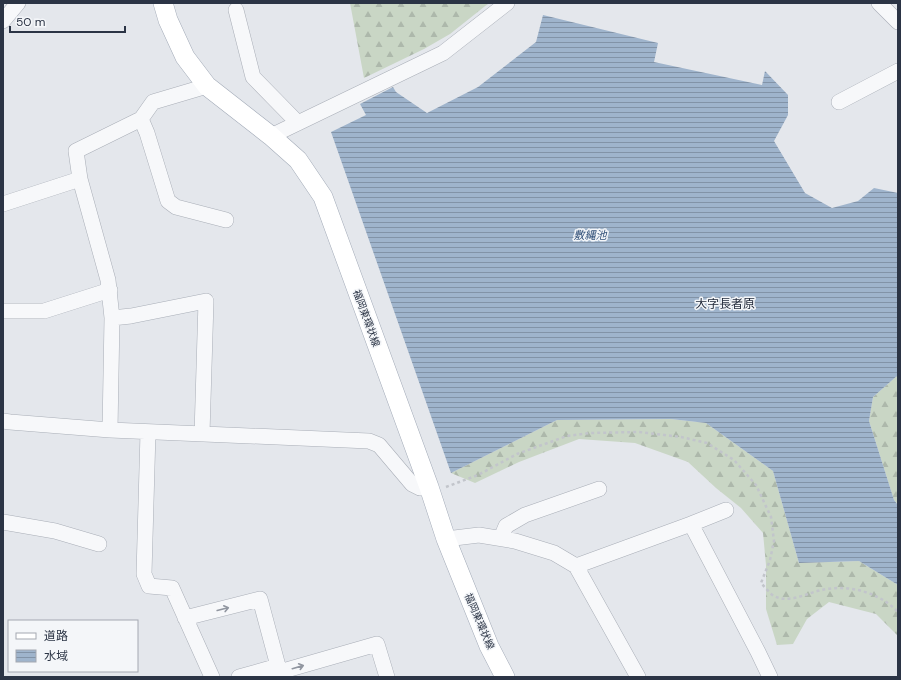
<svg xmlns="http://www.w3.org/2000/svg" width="901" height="680" font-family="'DM Sans','Noto Sans JP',sans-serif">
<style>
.forest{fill:url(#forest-firs)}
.water{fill:url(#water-rules)}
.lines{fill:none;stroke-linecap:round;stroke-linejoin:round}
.minor-casing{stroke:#a9aeb7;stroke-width:16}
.major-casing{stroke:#a3abb8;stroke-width:20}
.path{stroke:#c2c5cb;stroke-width:2.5;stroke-dasharray:3 3;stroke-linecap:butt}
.minor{stroke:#f7f8fa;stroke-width:15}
.major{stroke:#fff;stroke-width:19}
.oneway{stroke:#9196a0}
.labels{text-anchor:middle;stroke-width:3;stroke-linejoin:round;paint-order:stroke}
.street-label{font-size:10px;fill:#2b3445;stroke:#f4f6f9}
.water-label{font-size:11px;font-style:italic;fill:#34527a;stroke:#f4f6f9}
.quarter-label{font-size:12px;fill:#1d2536;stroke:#f4f6f9}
</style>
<defs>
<pattern id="forest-firs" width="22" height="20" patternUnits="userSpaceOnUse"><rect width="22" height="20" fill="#c9d6c5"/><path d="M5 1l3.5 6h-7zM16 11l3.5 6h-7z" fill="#adb8ab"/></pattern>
<pattern id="water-rules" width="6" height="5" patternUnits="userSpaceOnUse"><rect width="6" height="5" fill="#9fb4cc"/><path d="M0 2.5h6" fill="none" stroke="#8293a7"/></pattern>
</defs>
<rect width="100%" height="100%" fill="#e4e7ec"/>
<!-- forest -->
<path class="forest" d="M350 3H489L450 34 424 49 364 78Z
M898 375V505L894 500 869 421 873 397Z
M671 419 706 423 773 471 799 563 859 561 898 585V636L876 614 829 602 807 619 793 644 777 645 766 609V565L763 533 741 508 716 488 688 462 635 443 579 439 519 462 475 483 451 473 557 420Z"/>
<!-- water -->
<path class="water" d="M543 15 658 43 654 62 762 85 765 71 788 95V115L774 141 805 193 832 208 858 201 874 188 898 193V375L873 397 869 421 894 500 898 505V585L859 561 799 563 773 471 706 423 671 419 557 420 451 473 331 132 366 115 360 104 393 87 396 92 427 113 478 87 536 42Z"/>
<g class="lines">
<!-- minor casing -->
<g class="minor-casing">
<path id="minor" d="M879 3 898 22
M236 10 253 77 298 123
M3 21 18 3
M839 102 898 71
M141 119 147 133 168 201 176 207 226 220
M271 136 443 53 507 3
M3 204 80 179
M3 311H44L110 290
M112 318 131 316 206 301 202 434
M3 421 10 422 110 430 369 441 379 445 412 484 420 488 429 487
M110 430 112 318 108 280 80 179 76 151 141 119 153 102 207 86
M148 432 144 574 149 586 172 588 212 677
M3 522 55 531 99 544
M691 524 726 510
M501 538 506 526 525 515 599 489
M446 539 479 535 515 541 554 553 576 566 638 677
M576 566 691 524 758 652 770 677
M185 618 260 599 278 666 239 677
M269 675 377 644 387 677"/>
</g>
<!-- major casing -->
<g class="major-casing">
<path id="major" d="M163 3 168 20 185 57 207 86 271 136 298 160 323 197 429 487 446 539 489 646 505 677"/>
</g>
<!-- path -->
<path class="path" d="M446 487 478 475 517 454 567 436 590 433 639 432 681 437 707 443 734 460 756 485 771 517 774 541 770 560 761 583C765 587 770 594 774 596 790 604 806 593 822 590 848 584 879 592 898 612"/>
<!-- minor -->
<use href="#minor" class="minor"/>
<!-- major -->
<use href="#major" class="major"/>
</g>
<!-- one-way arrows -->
<defs><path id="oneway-shaft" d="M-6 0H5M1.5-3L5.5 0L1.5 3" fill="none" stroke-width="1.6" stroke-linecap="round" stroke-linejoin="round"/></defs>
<g class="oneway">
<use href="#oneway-shaft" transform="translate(223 609) rotate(-14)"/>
<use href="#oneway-shaft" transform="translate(298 667) rotate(-16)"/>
</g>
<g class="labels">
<!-- street labels -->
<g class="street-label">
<text transform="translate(367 318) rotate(70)" y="4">福岡東環状線</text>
<text transform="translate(480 621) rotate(67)" y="4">福岡東環状線</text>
</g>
<!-- water labels -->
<g class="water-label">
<text x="590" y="239">敷縄池</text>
</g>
<!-- quarter labels -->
<g class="quarter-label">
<text x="725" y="308">大字長者原</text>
</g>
</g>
<!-- border -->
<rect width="901" height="680" fill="none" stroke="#2b3445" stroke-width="8"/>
<!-- legend -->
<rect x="8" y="620" width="130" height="52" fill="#f4f6f9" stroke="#a4a8b1"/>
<rect x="16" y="633" width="20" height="6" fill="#ffffff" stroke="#a4a8b1"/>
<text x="44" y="640" font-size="12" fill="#2b3445">道路</text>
<rect x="16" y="650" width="20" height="12" fill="url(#water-rules)" stroke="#a4a8b1"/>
<text x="44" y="660" font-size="12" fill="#2b3445">水域</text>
<!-- scale -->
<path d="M10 26v6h115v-6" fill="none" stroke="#2b3445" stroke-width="2"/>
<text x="16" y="26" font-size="12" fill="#2b3445" stroke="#f4f6f9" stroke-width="3" paint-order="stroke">50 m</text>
</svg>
